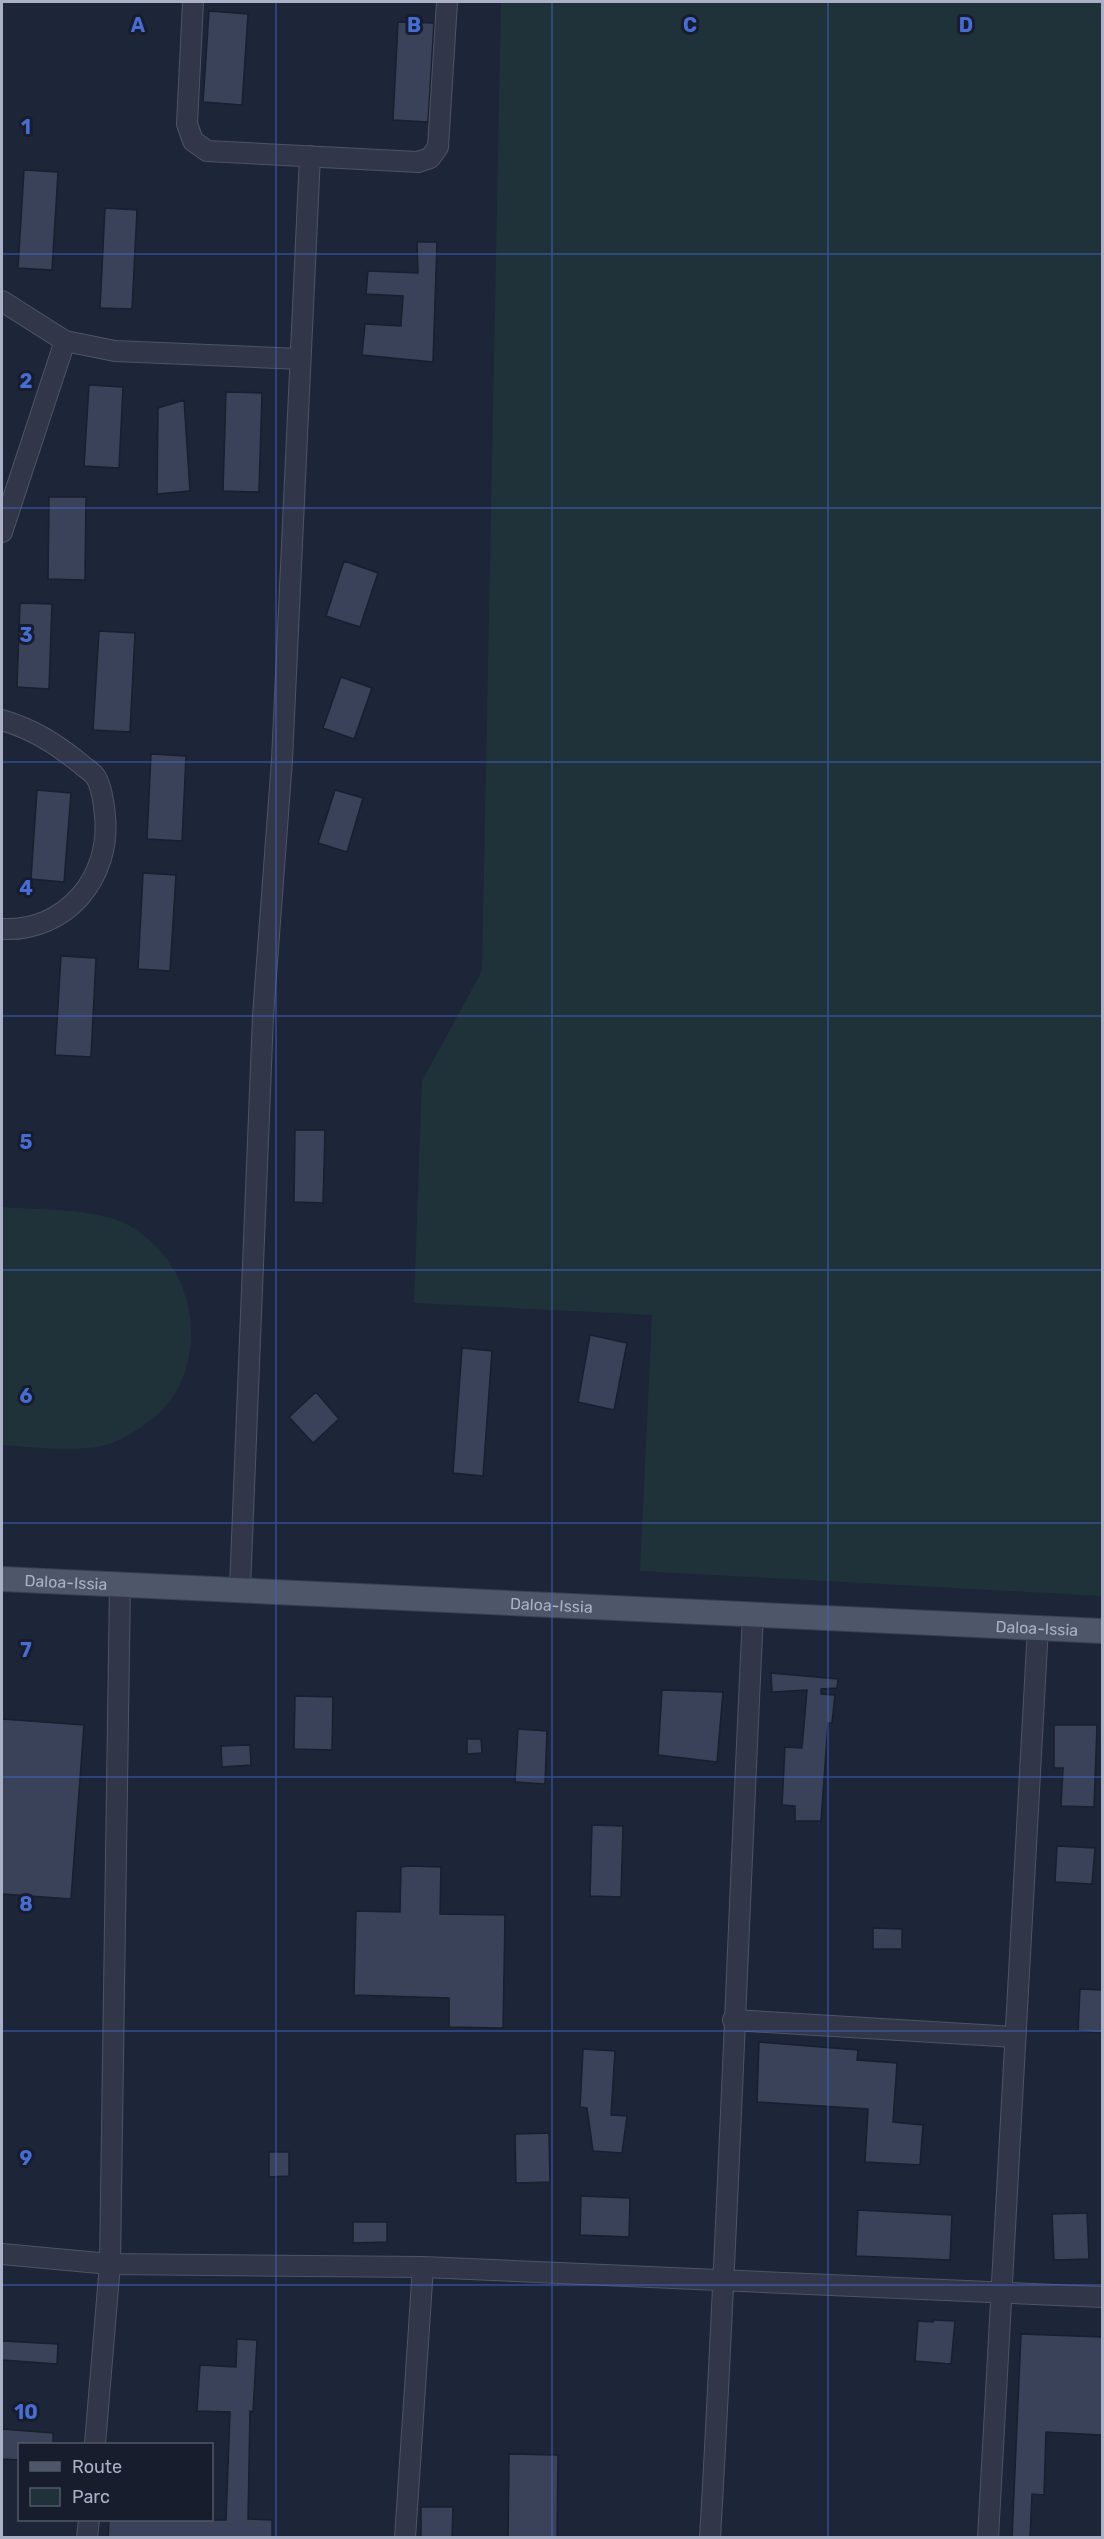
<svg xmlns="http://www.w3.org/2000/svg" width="1104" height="2539" font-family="Rubik,sans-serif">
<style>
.green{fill:#1f3239}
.building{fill:#394259;stroke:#181f2e;stroke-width:1.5}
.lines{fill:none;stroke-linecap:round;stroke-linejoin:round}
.minor-casing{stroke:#4e5466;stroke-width:22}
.major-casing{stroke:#3a4051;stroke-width:26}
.minor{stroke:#313748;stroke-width:20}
.major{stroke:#4e5669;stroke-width:24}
.grid{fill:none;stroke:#476cd3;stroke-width:1.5;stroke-opacity:0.55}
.labels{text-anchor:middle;stroke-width:6;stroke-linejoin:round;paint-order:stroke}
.street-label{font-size:16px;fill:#aab1c6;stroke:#171d2c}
.grid-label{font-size:20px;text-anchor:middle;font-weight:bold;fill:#476cd3;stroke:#171d2c;stroke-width:6;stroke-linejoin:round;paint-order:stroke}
</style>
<rect width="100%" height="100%" fill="#1d2538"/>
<!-- green -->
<path class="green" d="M501 2H1102V1596L640 1571 652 1315 414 1303 422 1081 482 971Z
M2 1207C37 1210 97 1208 128 1225 183 1255 206 1324 181 1382 170 1409 141 1430 115 1442 88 1454 32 1447 2 1445Z"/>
<!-- building -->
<path class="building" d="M209 11 248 14 242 105 203 102Z
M398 22 434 23 428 122 393 120Z
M24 170 58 172 52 270 18 268Z
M105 208 137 210 132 309 100 308Z
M417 242H437L433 362 362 355 365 324 401 326 403 296 366 294 368 271 418 273Z
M89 385 123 387 119 468 84 466Z
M226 392 262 393 259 492 223 491Z
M184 400 190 491 157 494 158 408Z
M49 497H86L85 580 48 579Z
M344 561 378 573 360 627 326 616Z
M20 603 52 604 49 689 17 687Z
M99 631 135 633 130 732 93 730Z
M341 677 372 688 354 739 323 728Z
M151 754 186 756 182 841 147 839Z
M37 790 71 793 64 882 31 879Z
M335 790 363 798 347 852 318 843Z
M143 873 176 875 170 971 138 969Z
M61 956 96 958 91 1057 55 1055Z
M295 1130H325L323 1203 294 1202Z
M590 1335 627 1343 614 1410 578 1402Z
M462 1348 492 1351 483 1476 453 1473Z
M316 1392 339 1419 313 1443 289 1417Z
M771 1673 838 1679 837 1688 821 1689V1694L835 1695 832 1723H828L821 1821H795V1806L782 1805 785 1747 802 1748 807 1690 772 1692Z
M662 1690 723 1692 717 1762 658 1755Z
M295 1696 333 1697 332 1750 294 1749Z
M2 1719 84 1725 71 1899 2 1894Z
M1054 1725H1097L1094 1807 1061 1806 1063 1768H1054Z
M518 1729 547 1731 545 1784 515 1782Z
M467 1739H481L482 1753 467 1754Z
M250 1745 251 1765 222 1767 221 1746Z
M592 1825 623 1826 621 1897 590 1896Z
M1057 1846 1095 1848 1092 1884 1055 1882Z
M409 1866 441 1867 440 1914 505 1915 503 2028 449 2027V1998L354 1995 356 1911 400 1912 401 1867Z
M873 1928 902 1929V1949H873Z
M1080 1989 1102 1990V2033L1078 2031Z
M759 2042 858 2050 857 2060 897 2063 893 2122 923 2125 920 2165 865 2162 868 2109 757 2102Z
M583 2049 615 2051 611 2115 627 2116 622 2153 593 2151 587 2108 580 2107Z
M549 2133 550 2182 516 2183 515 2134Z
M269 2152H289V2176L269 2177Z
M581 2196 630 2198 629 2237 580 2235Z
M858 2210 952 2215 950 2260 856 2256Z
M1087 2213 1089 2259 1054 2260 1052 2214Z
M353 2222H387V2242L353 2243Z
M933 2320 955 2321 951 2364 915 2361 918 2321 933 2322Z
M1021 2334 1102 2337V2435L1046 2432 1044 2495 1032 2494 1030 2538H1012Z
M237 2339 257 2340 253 2412 250 2411 248 2519 272 2520V2538H108L109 2520H226L230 2412 197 2411 200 2365 236 2367Z
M2 2341 58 2344 57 2364 2 2360Z
M2 2429 53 2433V2445H20V2460L2 2459Z
M509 2454 558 2455 557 2538H508Z
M421 2507H453L452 2538H421Z"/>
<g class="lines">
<!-- minor casing -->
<g class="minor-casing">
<path id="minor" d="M193 2 187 124 193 141 207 151 418 162 430 158 438 147 447 2
M2 301 65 341 115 351 300 359
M2 532 65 341
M2 720C33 729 56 744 81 764 85 768 92 772 95 776 102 786 104 805 105 816 111 878 66 932 2 929
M240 1588 263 1016 282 760 310 156
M733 2020 1015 2037
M2 2254 110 2264 423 2267 1102 2297
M95 2444 110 2264 120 1583
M87 2538 89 2520
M405 2538 423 2267
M710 2538C728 2230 738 1923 753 1615
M988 2538 1038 1627"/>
</g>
<!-- major casing -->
<g class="major-casing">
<g id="major">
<path id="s1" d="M2 1579 1102 1631"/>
</g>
</g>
<!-- minor -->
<use href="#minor" class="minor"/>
<!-- major -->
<use href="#major" class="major"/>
</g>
<!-- grid -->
<path class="grid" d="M276 2V2538M552 2V2538M828 2V2538M2 254H1102M2 508H1102M2 762H1102M2 1016H1102M2 1270H1102M2 1523H1102M2 1777H1102M2 2031H1102M2 2285H1102"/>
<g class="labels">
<!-- street labels -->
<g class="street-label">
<text dy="6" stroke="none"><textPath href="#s1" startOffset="64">Daloa-Issia</textPath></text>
<text dy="6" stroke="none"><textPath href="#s1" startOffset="550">Daloa-Issia</textPath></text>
<text dy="6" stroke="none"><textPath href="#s1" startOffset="1036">Daloa-Issia</textPath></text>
</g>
</g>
<g class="grid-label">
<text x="138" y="32">A</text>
<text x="414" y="32">B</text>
<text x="690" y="32">C</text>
<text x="966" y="32">D</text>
<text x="26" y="134">1</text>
<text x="26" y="388">2</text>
<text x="26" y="642">3</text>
<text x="26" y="895">4</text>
<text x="26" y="1149">5</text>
<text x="26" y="1403">6</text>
<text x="26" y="1657">7</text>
<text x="26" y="1911">8</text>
<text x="26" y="2165">9</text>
<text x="26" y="2419">10</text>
</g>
<!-- border -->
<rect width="1104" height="2539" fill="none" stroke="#aab1c6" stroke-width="6"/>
<!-- legend -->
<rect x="18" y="2443" width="195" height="78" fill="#171d2c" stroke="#52586a" stroke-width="1.5"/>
<rect x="30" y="2462" width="30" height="9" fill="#4e5669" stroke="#52586a" stroke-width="1.5"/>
<text x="72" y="2473" font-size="18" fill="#aab1c6">Route</text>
<rect x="30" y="2488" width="30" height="18" fill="#1f3239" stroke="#52586a" stroke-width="1.5"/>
<text x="72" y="2503" font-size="18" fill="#aab1c6">Parc</text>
</svg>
